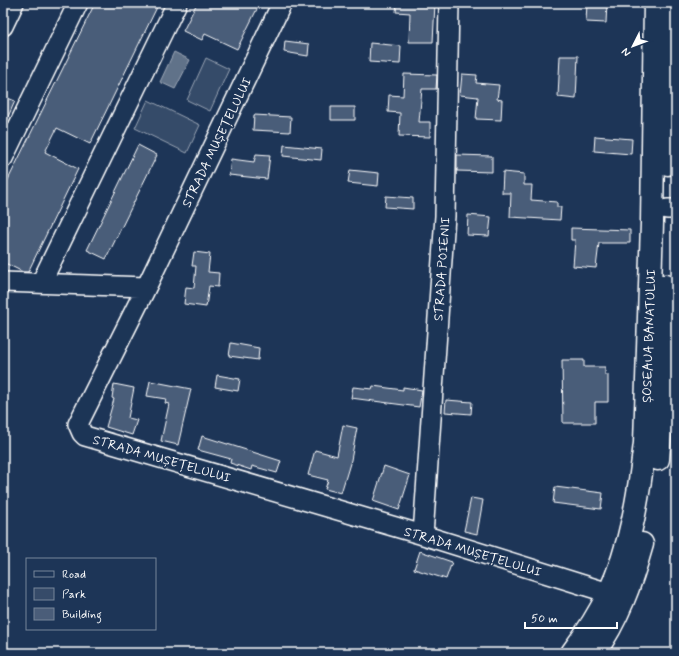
<svg xmlns="http://www.w3.org/2000/svg" width="679" height="656" font-family="Mynerve,sans-serif">
<style>
.green{fill:#364b69;stroke:#9aa5b4}
.water{fill:#617289;stroke:#a0aab8}
.building{fill:#4a5d79;stroke:#fff}
.lines{fill:none;stroke-linecap:round;stroke-linejoin:round}
.minor-casing{stroke:#fff;stroke-width:22}
.major-casing{stroke:#fff;stroke-width:25}
.minor{stroke:#1d3557;stroke-width:19}
.major{stroke:#1d3557;stroke-width:22}
.labels{text-anchor:middle;stroke-width:3.5;stroke-linejoin:round;paint-order:stroke}
.street-label{font-size:13px;fill:#fff;stroke:#1d3557}
</style>
<rect width="100%" height="100%" fill="#1d3557"/>
<filter id="ink" filterUnits="userSpaceOnUse"><feTurbulence type="fractalNoise" baseFrequency=".025" numOctaves="2"/><feDisplacementMap in="SourceGraphic" scale="8" xChannelSelector="R" yChannelSelector="G"/><feConvolveMatrix kernelMatrix="1 2 1 2 8 2 1 2 1" color-interpolation-filters="sRGB"/></filter>
<g filter="url(#ink)">
<!-- green -->
<path class="green" d="M206 58 229 69 210 111 187 100Z
M148 100 200 125 187 153 135 128Z"/>
<!-- water -->
<path class="water" d="M174 52 190 60 175 89 160 82Z"/>
<!-- building -->
<path class="building" d="M95 3H159L90 144 57 128 45 152 78 169 28 272H23L3 262V190Z
M197 3H260L237 49 205 34 202 40 183 31Z
M397 3H435L433 42H409L410 13 396 12Z
M587 3H607L606 23 586 22Z
M285 41 309 44 308 56 284 52Z
M370 43 401 46 400 64 369 62Z
M560 56H578L576 99 558 97Z
M404 74 437 75 436 89H422L419 122H430V137L399 136 400 113 388 112 389 95 403 96Z
M462 74 477 75 476 83 499 85 497 99 502 100 501 120 476 119 478 97 460 95Z
M3 96 15 101 3 128Z
M331 107H355V120H331Z
M254 115 291 117 290 132 253 130Z
M595 136 632 139 631 154 594 151Z
M138 145 157 155 106 259 87 250Z
M284 145 322 149 321 160 283 156Z
M256 154 270 155 267 179 229 175 231 159 254 162Z
M457 155 492 156V172L457 171Z
M350 170 379 173 378 186 348 183Z
M503 172 524 174V185H532L531 200 557 202V207H561L560 220 510 217 511 193H502Z
M386 196 413 198V209L385 207Z
M468 215 491 217 489 236 467 235Z
M571 228 630 230V243H599L596 268 573 266 575 240H571Z
M194 252 210 254 208 272 219 273 218 287 209 286 206 307 184 304 186 287 194 288 196 266H192Z
M231 343 259 348 258 360 229 356Z
M562 360H584V367H605V375H608V402H595V423H563Z
M217 375 240 379 238 391 215 387Z
M150 381 191 389 178 445 161 441 169 404 165 403 166 399 147 396Z
M114 384 134 388 128 418 137 420 132 435 106 427 114 399 112 398Z
M373 386 403 390V387L422 390 419 407 351 398 353 387 372 389Z
M446 400 472 402 471 414 445 412Z
M343 425 357 428 351 460 341 493 325 489 328 480 308 475 315 450 337 456Z
M202 436 281 461 277 473 252 466 251 470 230 463 231 459 198 450Z
M384 466 410 475 399 510 373 501Z
M555 487 603 493 601 509 553 503Z
M471 498 483 500 477 534 464 531Z
M420 551 452 562 446 579 414 569Z"/>
<g class="lines">
<!-- minor casing -->
<g class="minor-casing">
<path id="minor" d="M282 3 144 292 78 424 82 433 85 436 423 535 609 593
M3 26 14 3
M3 158 78 3
M667 209H676
M3 282 146 287
M41 283 177 3
M423 535 445 216 449 3"/>
</g>
<!-- major casing -->
<g class="major-casing">
<path id="major" d="M668 164 672 3
M658 459 662 410 665 286
M572 653C586 634 599 614 609 593 631 547 639 493 645 443L652 223 655 3
M594 653C618 620 631 583 642 544"/>
</g>
<!-- minor -->
<use href="#minor" class="minor"/>
<!-- major -->
<use href="#major" class="major"/>
</g>
</g>
<g class="labels">
<!-- street labels -->
<g class="street-label">
<text transform="translate(216 142) rotate(-64)" y="5">STRADA MUȘEȚELULUI</text>
<text transform="translate(441 269) rotate(-86)" y="5">STRADA POIENII</text>
<text transform="translate(648 336) rotate(-88)" y="5">ȘOSEAUA BANATULUI</text>
<text transform="translate(162 458) rotate(16)" y="5">STRADA MUȘEȚELULUI</text>
<text transform="translate(473 551) rotate(17)" y="5">STRADA MUȘEȚELULUI</text>
</g>
</g>
<!-- margin -->
<rect width="679" height="656" fill="none" stroke="#1d3557" stroke-width="16"/>
<rect x="8" y="8" width="663" height="640" fill="none" stroke="#fff" stroke-width="1.5" filter="url(#ink)"/>
<!-- legend -->
<rect x="26" y="558" width="130" height="72" fill="#1d3557" stroke="#77869a"/>
<rect x="34" y="571" width="20" height="6" fill="#1d3557" stroke="#77869a"/>
<text x="62" y="578" font-size="12" fill="#ffffff">Road</text>
<rect x="34" y="588" width="20" height="12" fill="#364b69" stroke="#77869a"/>
<text x="62" y="598" font-size="12" fill="#ffffff">Park</text>
<rect x="34" y="608" width="20" height="12" fill="#4a5d79" stroke="#77869a"/>
<text x="62" y="618" font-size="12" fill="#ffffff">Building</text>
<!-- north arrow -->
<g transform="translate(633 46) rotate(228)" stroke="#1d3557" stroke-width="3" paint-order="stroke">
<path d="M0-3L7 15L0 10L-7 15Z" fill="#ffffff"/>
<text y="-6" font-size="11" font-weight="bold" text-anchor="middle" fill="#ffffff">N</text>
</g>
<!-- scale -->
<path d="M525 622v6h92v-6" fill="none" stroke="#ffffff" stroke-width="2"/>
<text x="531" y="622" font-size="12" fill="#ffffff" stroke="#1d3557" stroke-width="3" paint-order="stroke">50 m</text>
</svg>
